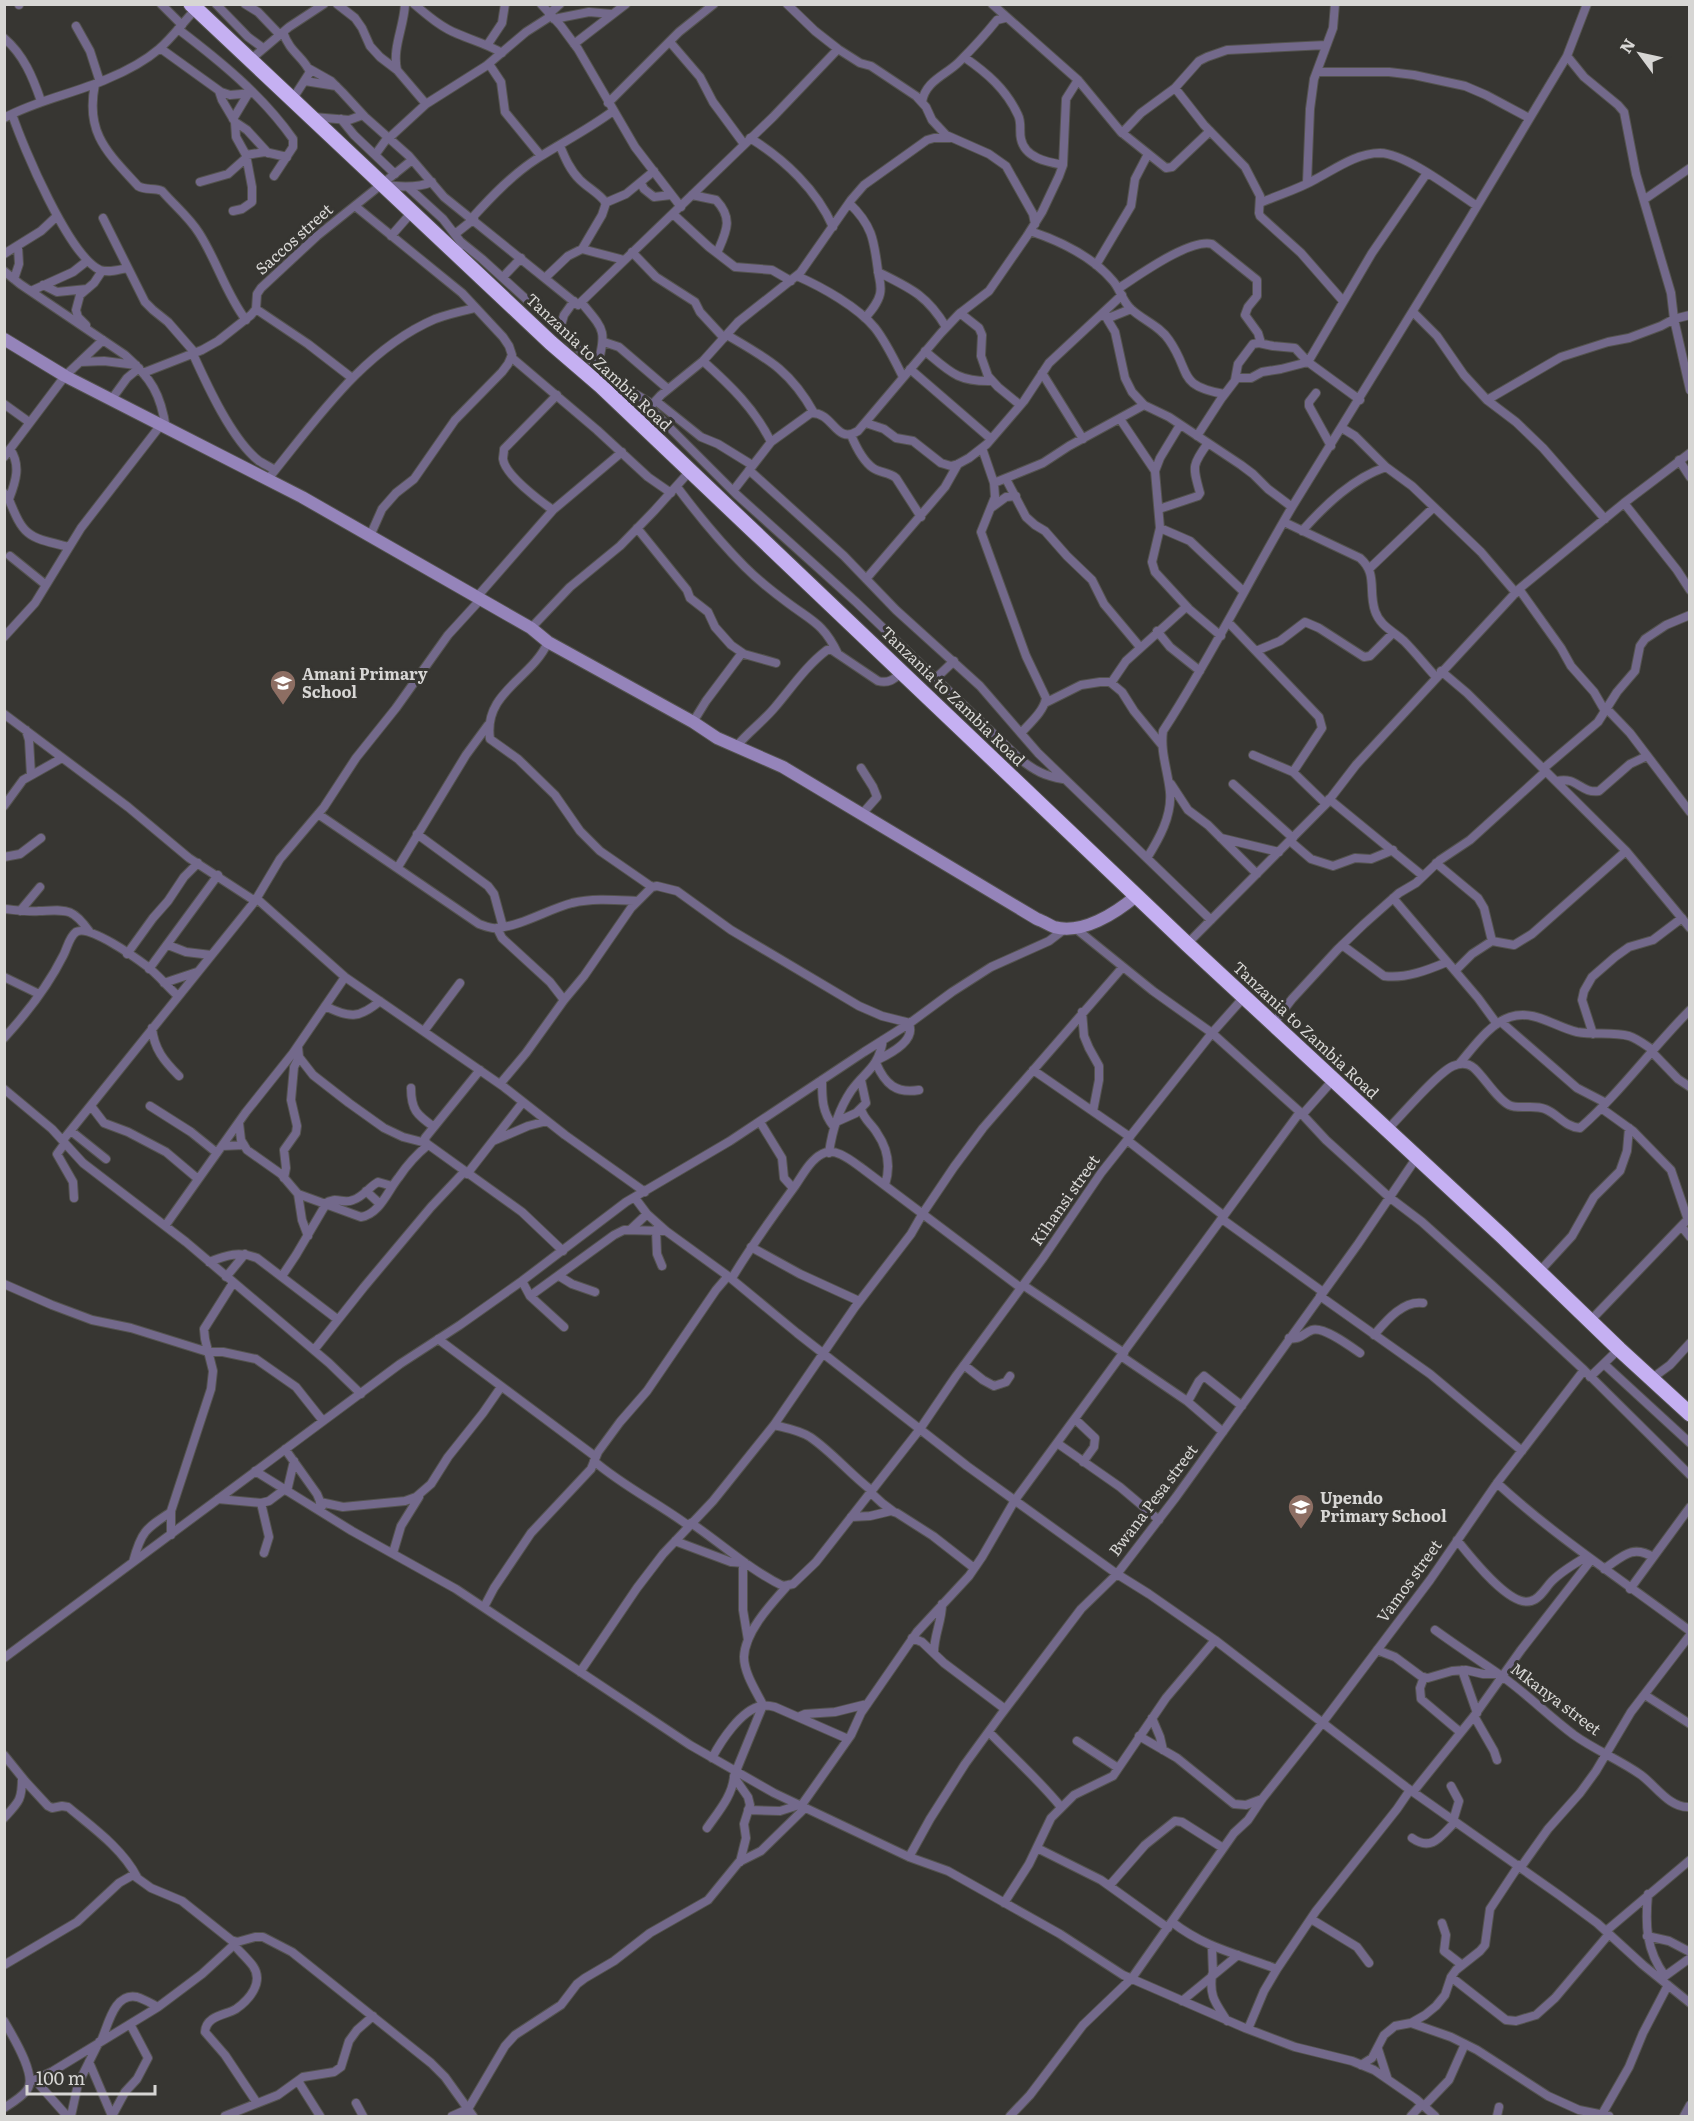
<svg xmlns="http://www.w3.org/2000/svg" width="1694" height="2121" font-family="Literata,serif">
<style>
.lines{fill:none;stroke-linecap:round;stroke-linejoin:round}
.street-casing{stroke:#54534f;stroke-width:10}
.secondary-casing{stroke:#54534f;stroke-width:14}
.highway-casing{stroke:#54534f;stroke-width:17}
.street{stroke:#73698b;stroke-width:8}
.secondary{stroke:#9584ba;stroke-width:12}
.highway{stroke:#c5b0f2;stroke-width:15}
.labels{text-anchor:middle;stroke-width:6;stroke-linejoin:round;paint-order:stroke}
.street-label{font-size:16px;fill:#d7d6d4;stroke:#373632}
.poi-label{font-size:16px;font-weight:bold;fill:#d7d6d4;stroke:#373632;text-anchor:start}
</style>
<rect width="100%" height="100%" fill="#373632"/>
<g class="lines">
<!-- street casing -->
<g class="street-casing">
<path id="street" d="M19 4V5
M161 4 182 25
M216 4 248 37 263 48
M245 4 258 12 280 35
M337 4 355 18 362 28 370 46 380 57 397 70
M405 4C404 27 392 48 397 70L426 104
M414 4C427 15 442 28 458 34 474 41 487 44 502 53
M541 4 561 26 578 49 635 147 681 207
M787 4 815 31 838 49 860 63 871 66 916 96 926 107 932 120 946 135 989 154 1006 166 1033 214 1035 224
M992 4 1078 80 1121 132 1166 168 1172 167 1210 131
M549 14 560 4
M554 19 589 12 612 14
M76 26 90 51 100 82
M178 29C220 61 262 95 293 139V147L274 176
M283 32C290 53 303 56 310 72L292 100
M4 38C24 55 33 78 41 101
M670 42 700 77 713 102 744 144
M488 44 502 23 505 4
M574 44 626 4
M160 48 221 92 230 95 253 93
M1567 56 1584 77 1618 105 1624 112 1636 174 1671 293 1674 319 1690 390
M964 57C987 73 1006 89 1018 115 1022 123 1019 131 1021 139 1025 158 1047 162 1063 165
M250 60 289 27 324 4
M489 64 501 82 505 112 541 156
M308 68 331 81 342 92 365 117 409 156 444 197 578 305 773 117 838 49
M1317 72H1389L1414 75 1465 86 1486 95 1529 118
M305 81 336 86
M95 84C85 133 107 152 138 186 146 191 154 187 162 191 174 205 189 217 199 233 217 261 226 294 246 320
M1175 88 1204 125 1245 167 1260 196 1259 213 1260 216 1301 253 1343 301
M219 91 222 100 235 122 236 137 246 155 252 187V202L242 209 233 211
M922 102C925 81 946 75 959 62 972 49 985 35 997 20L1005 18
M608 103 679 32 714 4
M12 114C23 147 69 256 100 270 109 273 118 270 127 268
M313 117 349 120 363 115
M4 118C37 100 73 94 107 79 124 72 145 61 159 49 173 37 183 22 196 9
M233 119 248 94
M341 119 354 135 395 174
M235 122 247 130 268 153
M1122 133 1141 113 1175 88 1199 61 1207 57 1227 50 1326 45
M389 138 426 104 486 66 526 32 551 16
M750 138C784 159 817 190 833 227
M560 146C565 158 570 170 580 180 588 188 599 193 606 203L602 215 582 249
M246 155 265 152 287 157
M375 155 388 137
M200 182 228 174 246 158
M641 183 644 189 654 197 671 195
M1307 183 1310 109 1314 79 1333 28 1335 4
M385 185C400 187 418 188 432 182
M408 187 443 219 463 245
M692 195 716 200C734 219 726 232 717 253
M1645 199 1690 168
M605 203 626 194 654 171
M849 203C873 226 874 241 878 271 879 279 882 285 880 294 878 303 871 311 865 318
M1260 203C1278 195 1299 189 1316 179 1335 169 1357 153 1380 153 1407 154 1454 191 1477 206
M355 206 462 293 503 337 509 346 512 355 508 364 502 372 455 420 414 479 396 493 382 509 370 536
M673 214 709 247 735 267 772 270 791 281
M103 218 145 302 153 310 168 322 195 353
M472 218C492 196 513 174 538 158 563 142 589 129 613 111
M1030 231C1060 241 1092 256 1113 281 1120 289 1122 300 1130 308 1142 320 1159 325 1169 340 1192 373 1176 385 1224 394
M455 234 474 219
M391 236 412 212
M461 242 482 259 561 331
M632 252 656 277 695 302 700 312 724 338
M4 254 41 231 57 216
M1096 265 1131 206 1135 179 1148 154
M4 271 20 284 125 355C151 378 161 394 166 429
M878 272C910 288 927 295 946 327
M797 276C822 287 858 307 875 328 886 342 895 361 903 377
M503 277 521 258
M546 277 568 256 582 249 624 260
M14 279 19 264 18 247
M43 285 57 292 87 289
M1119 288C1138 276 1190 238 1212 244L1257 280V296L1248 307 1245 315 1258 333 1261 343
M31 291 73 272 87 261
M574 301 564 315 561 325V331L569 340 614 381 652 404
M581 302C605 331 606 329 598 365
M256 309 308 344 352 378
M1413 312 1437 336 1464 375 1487 400 1516 422 1543 448 1605 519
M960 313 979 328 982 335 981 356 988 376 998 387 1020 405
M1103 316 1111 317 1131 309
M1106 317 1115 332 1125 378 1132 392 1144 405 1169 417 1241 465 1253 474 1268 489 1292 507
M86 325 78 317 76 310 80 295 94 283 102 271
M727 335C768 359 790 370 814 413
M604 342 619 347 668 389
M925 351C950 372 958 382 992 381
M193 354C207 385 232 440 259 461 264 464 270 467 275 470
M511 357 597 430 648 477 671 493
M703 361C730 385 755 409 771 442
M80 362 104 361 136 365
M910 369 991 439
M143 373 202 350 218 341 251 315 256 309 257 294 261 288 317 236 412 160
M1042 373 1083 439
M1235 380 1238 364 1253 344 1259 343 1273 346 1295 348 1308 362 1360 400
M1316 393 1309 402V406L1331 446
M111 400 127 378 139 368
M1487 400 1561 357 1608 342 1629 338 1661 326 1674 319 1690 315
M656 401 701 437 718 444 752 465
M4 404 29 422
M649 407 736 494 856 602 1020 759C1035 771 1045 776 1063 779
M1120 419 1155 471
M637 421 661 395 703 361 738 322 800 273 851 200 864 185 927 140 934 138H950
M866 423 884 429 896 438 913 441 941 463 951 466 958 464 969 458 987 444 1024 401 1049 363 1122 295
M1180 425 1160 458 1155 471 1160 528 1152 562 1155 572 1189 609 1221 636
M1342 428 1355 436 1386 467 1412 486 1481 552 1516 593
M851 435C856 447 863 461 873 468 880 473 889 472 896 478L921 517
M1197 436 1221 399 1237 378H1251L1262 372 1281 369 1308 362 1372 253 1427 173
M982 448 994 483 995 497 981 532 1026 656 1046 698C1044 711 1030 723 1021 733
M4 457 65 376 103 340
M1679 460 1690 477
M749 470 844 556 896 610 980 686 1038 753 1211 920
M268 479C316 420 363 350 435 319 448 314 462 311 475 308
M1006 479 1026 517 1035 525 1045 531 1067 556 1092 580 1104 604 1140 647
M994 483 1043 463 1069 446 1144 405
M677 487C698 515 720 542 745 567 758 580 773 592 788 603 812 621 824 624 838 654
M733 491 771 442 811 413C834 412 835 445 858 431L941 333 959 314 989 291 1027 236 1042 212 1059 176 1063 165 1066 99 1078 80
M4 493 8 497C24 538 28 537 69 547
M9 499C16 481 21 465 10 449
M1624 503 1677 570 1690 590
M991 508 1006 497 1016 496
M1159 509 1198 496 1200 493C1193 467 1191 466 1208 443
M553 510C540 501 505 475 503 459 503 456 504 453 504 449L557 395
M1284 522 1360 558C1378 574 1368 590 1375 611 1380 626 1393 631 1404 641 1415 652 1425 665 1436 677
M637 528 687 590 690 598 708 612 715 627 731 645 744 654 776 663
M1160 528 1190 541 1244 592
M1302 531C1325 505 1353 478 1386 467
M10 556 46 585
M1370 568 1434 507
M866 579 945 487 958 464
M1519 589 1561 648 1571 666 1594 692 1605 711
M476 598 553 510 622 452
M1228 622 1319 717 1322 728 1293 772
M531 628 570 587 620 546 654 511 690 471
M1157 631 1170 647 1200 671
M4 637 35 603 81 528 160 426
M548 642C532 679 483 692 490 739L518 759 555 795 580 831 600 851 652 887
M1256 651 1280 641 1305 622 1319 628 1364 657 1370 656 1393 633
M1441 671 1467 693 1626 851 1690 928
M936 678 954 661
M1111 683 1126 661 1186 607
M1045 703 1081 685 1100 682H1110L1122 692 1134 711 1161 744
M1607 709 1630 733 1690 812
M4 714 128 807 189 858 255 901
M693 722 706 701 742 653
M26 730 29 740 31 775
M736 747C748 732 764 721 776 706 792 687 807 665 827 650H832L878 681C889 684 894 679 902 672
M1253 755 1293 772 1326 804
M861 768 873 787 877 797 862 814
M1544 768 1598 722 1617 692 1635 671 1640 646 1645 639 1666 625 1690 615
M1557 781C1577 776 1581 794 1599 791L1630 764 1647 756
M1171 784 1188 810 1208 825 1257 874
M1233 784 1293 838
M1329 799 1423 876
M4 806 23 780 62 758
M318 814 479 924C485 926 491 929 497 928 521 926 549 909 572 903 594 898 615 900 637 901
M417 834 488 886 494 894 503 927
M1221 838 1279 852
M1290 841 1311 859 1333 866 1355 858 1371 859 1393 850
M4 857 20 854 41 838
M1147 858C1159 839 1172 816 1170 792 1168 771 1160 752 1163 731 1210 659 1248 582 1292 507L1467 223 1567 56 1587 4
M1436 863 1478 898 1484 908 1492 941
M398 867 466 755 488 725
M256 898 345 977 504 1087 565 1135 645 1192
M1393 898 1478 998 1497 1024
M4 909C16 910 28 912 39 911 66 910 72 907 89 931
M20 911 40 887
M497 928 502 938 550 982 564 1000
M1075 928 1153 991 1212 1033 1300 1112 1326 1140 1389 1197 1422 1222 1492 1285 1584 1370 1690 1475
M1187 944 1326 804 1356 765 1519 589 1624 503 1690 453
M168 945 186 952 211 955
M1342 945 1384 976C1405 979 1428 970 1447 962
M127 954 153 918 168 901 184 877 198 863
M149 969 218 875
M1455 971 1472 954 1492 941 1514 945 1532 934 1626 851
M4 977 39 994
M164 983 197 972
M325 1006C349 1018 359 1019 380 1001
M1082 1012 1084 1036 1089 1048 1099 1066V1080L1093 1111
M1501 1022 1577 1088 1606 1103
M1273 1024 1292 999 1338 949 1364 924 1399 893 1416 883 1440 860 1470 840 1546 771
M152 1028C154 1049 164 1061 179 1076
M424 1031 460 983
M1593 1034 1582 1000 1584 991 1592 977 1615 957 1629 947 1653 940 1682 918
M4 1038C27 1013 48 986 63 956 67 949 69 937 76 932 89 924 136 958 148 967 159 976 168 987 178 996
M298 1047 299 1057 313 1075 349 1103 384 1128 403 1137 426 1143
M1652 1052 1678 1079 1690 1087
M877 1060C890 1054 916 1041 909 1024
M876 1063C885 1084 896 1094 919 1090
M1459 1064C1473 1048 1489 1024 1510 1017 1534 1009 1555 1027 1577 1032 1594 1035 1613 1032 1629 1036 1638 1039 1645 1045 1653 1050
M480 1070 425 1138 426 1143 522 1212 563 1251
M1033 1070 1130 1137
M822 1080C822 1099 822 1112 834 1127
M500 1084 526 1053 564 1000 584 976 631 908 652 887 657 886 677 891 731 930 859 1006 882 1016 910 1023
M411 1088C411 1110 417 1115 434 1127
M4 1089 52 1129 83 1163 186 1242 329 1363 361 1394
M91 1106 104 1123 128 1132 166 1152 198 1179
M150 1106 191 1132 217 1153
M1601 1108 1633 1131 1671 1170 1688 1220
M861 1109C864 1120 872 1124 877 1133 888 1149 891 1166 885 1185
M1302 1115 1333 1080
M760 1122 782 1158 784 1178 793 1188
M836 1122 856 1113 866 1103 861 1080
M239 1123 241 1140 247 1150 281 1174 298 1194 361 1217C380 1214 388 1190 399 1177 407 1165 417 1154 428 1145
M1387 1130C1402 1115 1437 1073 1453 1066 1460 1063 1468 1063 1474 1068 1485 1078 1497 1099 1509 1105 1519 1110 1533 1104 1545 1109 1558 1114 1565 1127 1580 1128 1621 1092 1652 1048 1690 1010
M71 1131 106 1159
M63 1140 255 901 280 859 324 807 356 758 396 708 448 635 480 600
M1127 1140 1224 1216
M493 1141 528 1126 547 1121
M65 1143 57 1154 73 1182 74 1198
M222 1146 244 1145
M829 1153C832 1131 839 1109 851 1091 866 1070 878 1069 883 1040
M467 1174 523 1102
M284 1178 286 1168 284 1150 296 1133 297 1126 291 1100 294 1067 299 1057
M366 1191 380 1204
M298 1194 302 1220 308 1236
M635 1198 647 1214 666 1231 728 1276 797 1333 967 1466 1117 1574 1149 1594 1215 1640 1406 1787 1559 1895 1597 1923 1643 1965 1690 2003
M324 1204C337 1195 342 1205 353 1200 363 1197 369 1187 378 1182L392 1186
M1222 1219 1323 1292
M165 1226 246 1112 293 1053 345 977
M1682 1227 1690 1237
M630 1230 647 1214
M656 1230 657 1254 662 1266
M751 1247 800 1274 859 1301
M209 1262C227 1255 239 1251 257 1258L337 1319
M1539 1272 1572 1236 1594 1197 1620 1171 1627 1151 1629 1128
M282 1276 296 1255 326 1204
M559 1276 572 1284 595 1292
M226 1277 245 1254
M732 1278C751 1246 773 1216 795 1186 802 1176 810 1160 822 1154 835 1146 853 1162 863 1169L1021 1288
M522 1281 530 1296 564 1327
M4 1284 52 1305 92 1320 131 1328 208 1352H223L256 1359 296 1387 323 1421
M1023 1285 1124 1353
M530 1296 614 1235 624 1230 666 1231
M1320 1296 1430 1374 1522 1451
M1590 1321 1690 1217
M1374 1335C1386 1321 1403 1300 1423 1303
M1289 1338C1301 1340 1302 1334 1312 1330 1323 1326 1350 1346 1360 1353
M438 1339 596 1457
M314 1350 364 1287 431 1207 464 1172
M1121 1356 1187 1401 1223 1432
M1604 1364 1690 1443
M964 1365 983 1380 994 1386 1006 1382 1010 1376
M1590 1377 1619 1349
M1651 1379 1670 1365 1690 1343
M1188 1401 1199 1381 1204 1376 1242 1406
M1075 1419 1095 1438 1094 1447 1083 1462
M774 1425C786 1428 799 1430 810 1437 832 1452 850 1474 871 1490
M1057 1443 1120 1487 1159 1520
M285 1449 317 1494 322 1506
M594 1461C623 1486 658 1503 689 1526
M255 1471 352 1531 456 1589 690 1745 774 1793 909 1857 948 1871 1060 1934 1123 1975 1245 2028 1295 2047 1352 2061 1374 2070 1416 2099 1435 2116
M1497 1483C1557 1538 1625 1582 1690 1631
M287 1491 294 1461
M870 1492 882 1503 894 1512
M218 1499 261 1503 269 1501 285 1489
M320 1502 343 1507 405 1501 416 1497 431 1484 448 1457 483 1413 501 1387
M261 1503 269 1537 264 1553
M851 1517 870 1516 891 1511 897 1513 933 1536 974 1568
M691 1523C722 1544 750 1570 783 1586L793 1584 816 1562 920 1429 956 1376 1043 1258 1101 1173 1212 1033 1244 997
M171 1535V1511L211 1389 213 1371 205 1339 204 1329 233 1283
M1457 1540C1469 1555 1510 1608 1531 1601 1540 1599 1546 1587 1552 1581 1562 1571 1574 1564 1586 1557
M675 1541 731 1562 745 1563
M393 1553 401 1526 419 1497
M133 1562C141 1532 145 1529 171 1512
M743 1563V1610L748 1640
M1604 1569C1622 1557 1632 1544 1653 1557
M1630 1589 1690 1507
M484 1607 494 1588 531 1533 591 1469 598 1452 620 1422 647 1391 716 1290 728 1276
M1435 1630C1457 1646 1480 1661 1503 1677 1528 1695 1550 1717 1574 1735 1595 1750 1620 1760 1641 1775 1655 1785 1670 1809 1690 1807
M912 1638 922 1642 944 1663 1005 1709
M1377 1650 1395 1657 1422 1677 1428 1678 1452 1671 1466 1670 1483 1674H1496
M934 1652C934 1635 942 1621 942 1604
M4 1658 400 1364 460 1325 522 1281 626 1202 730 1141 864 1052 910 1023 952 992 991 967 1049 941 1066 928
M1462 1670 1477 1713
M580 1672 637 1588 663 1554 713 1501 774 1425 855 1307 911 1234 923 1213 954 1167 983 1128 1122 968
M1424 1677 1420 1688 1421 1699 1460 1732
M1645 1695 1690 1724
M1474 1716 1494 1751 1497 1760
M798 1717 805 1714 835 1712 867 1704
M1152 1718 1160 1737 1163 1750
M989 1732C1013 1757 1039 1780 1061 1807
M1139 1736 1177 1758 1234 1804 1246 1805 1262 1799
M1077 1741 1118 1768
M4 1755 25 1781 48 1806 52 1808 62 1806 68 1807C92 1827 122 1848 137 1877
M712 1758C721 1741 741 1710 761 1706 765 1705 771 1706 775 1707L848 1739
M736 1771 763 1705C756 1691 744 1673 744 1657 745 1631 772 1603 788 1585
M734 1777 748 1797 750 1805 744 1824 746 1838 740 1862
M1451 1786 1459 1801 1453 1821
M1413 1792 1474 1716 1521 1650 1591 1560
M801 1806 851 1735 861 1713 917 1632 969 1576 982 1557 1015 1500 1300 1112
M748 1810 780 1811 799 1805
M4 1818C19 1802 22 1800 22 1778
M707 1828C718 1812 733 1795 734 1776
M1412 1838C1432 1852 1441 1836 1455 1822
M1037 1848 1101 1880 1168 1928
M909 1857 930 1819 965 1764 1000 1716 1081 1609 1117 1574 1176 1497 1358 1244 1417 1157
M1521 1867 1548 1829 1580 1793 1596 1771 1631 1712 1690 1635
M1110 1885 1145 1845 1175 1821 1182 1822 1223 1848
M1648 1894C1645 1925 1646 1950 1665 1976
M1004 1903 1029 1864 1051 1818 1074 1795 1113 1776 1166 1698 1215 1640
M1311 1919 1357 1947 1369 1963
M1172 1922C1205 1948 1238 1954 1277 1969
M1442 1923 1446 1935 1444 1951 1462 1965
M1606 1931 1690 1860
M1647 1936 1669 1941 1690 1952
M234 1945C240 1952 248 1959 253 1966 264 1982 250 1999 236 2009 227 2015 206 2015 205 2032L225 2055 257 2103
M1212 1947 1213 1974
M4 1965 77 1922 119 1883 133 1875 151 1888 182 1901 231 1940 237 1942 255 1937H263L292 1952 431 2063 445 2077 473 2116
M1212 1975C1209 1997 1216 2003 1227 2021
M1451 1977 1506 2020 1516 2021 1536 2015 1555 1998 1609 1934
M1661 1979 1690 1958
M1182 2001 1238 1955
M4 2021C12 2035 38 2076 27 2090 22 2097 12 2103 4 2108
M1411 2023 1451 2037 1477 2050 1548 2096 1579 2110 1609 2116
M1248 2029 1264 1991 1277 1969 1316 1911 1397 1809 1410 1790
M101 2041C108 2026 114 1992 137 1997 144 1999 152 2004 158 2007
M1378 2049 1387 2077
M89 2062 112 2116
M1361 2065 1372 2058 1384 2035 1395 2026 1411 2023 1425 2015 1436 2006 1445 1995 1451 1977 1456 1970 1480 1951 1485 1945 1490 1909 1519 1865
M35 2080 67 2116
M298 2081 320 2116
M30 2082 53 2071 158 2007 202 1974 237 1942
M356 2103 363 2116
M1424 2106 1449 2080 1465 2044
M71 2116 78 2084 99 2042
M112 2116 125 2092 137 2079 148 2058 130 2024
M225 2116 278 2095 303 2077 334 2072 341 2067 349 2041 357 2030 373 2016
M452 2116 468 2109 505 2046 515 2035 561 2005 577 1984 585 1978 614 1961 650 1933 708 1900 739 1862 761 1851 805 1808
M1010 2116 1030 2095 1083 2025 1132 1978 1234 1833 1248 1820 1262 1799 1323 1722 1430 1580 1497 1483 1584 1370
M1411 2116 1422 2104
M1497 2116 1499 2107
M1601 2116 1629 2067 1643 2033 1668 1985
M1684 2116 1690 2105"/>
</g>
<!-- secondary casing -->
<g class="secondary-casing">
<path id="secondary" d="M4 339 65 376 302 497 531 628 548 642 693 722 717 738 783 767 1037 919C1043 921 1049 925 1054 927 1082 935 1116 913 1136 896"/>
</g>
<!-- highway casing -->
<g class="highway-casing">
<path id="highway" d="M191 4 551 343 601 386 1187 944 1503 1237 1619 1349 1690 1414"/>
</g>
<!-- street -->
<use href="#street" class="street"/>
<!-- secondary -->
<use href="#secondary" class="secondary"/>
<!-- highway -->
<use href="#highway" class="highway"/>
</g>
<!-- icons -->
<defs>
<g id="school-pin" transform="scale(1.35)"><path d="M0 17L-7.5 6A9.5 9.5 0 1 1 7.5 6Z" fill="#8d6e63" stroke="#373632"/><path d="M0-5L7-2L0 1L-7-2ZM-4 1L0 2.5L4 1V4Q0 6-4 4Z" fill="#fff"/></g>
</defs>
<g fill-rule="evenodd">
<use href="#school-pin" x="283" y="683"/>
<use href="#school-pin" x="1301" y="1507"/>
</g>
<g class="labels">
<!-- street labels -->
<g class="street-label">
<text transform="translate(294 239) rotate(-42)" y="6">Saccos street</text>
<text transform="translate(599 362) rotate(43)" y="6">Tanzania to Zambia Road</text>
<text transform="translate(953 696) rotate(44)" y="6">Tanzania to Zambia Road</text>
<text transform="translate(1306 1030) rotate(43)" y="6">Tanzania to Zambia Road</text>
<text transform="translate(1065 1200) rotate(-55)" y="6">Kihansi street</text>
<text transform="translate(1153 1500) rotate(-53)" y="6">Bwana Pesa street</text>
<text transform="translate(1409 1581) rotate(-54)" y="6">Vamos street</text>
<text transform="translate(1556 1699) rotate(37)" y="6">Mkanya street</text>
</g>
<!-- poi labels -->
<g class="poi-label">
<text x="302" y="680">Amani Primary<tspan x="302" dy="18">School</tspan></text>
<text x="1320" y="1504">Upendo<tspan x="1320" dy="18">Primary School</tspan></text>
</g>
</g>
<!-- border -->
<rect width="1694" height="2121" fill="none" stroke="#d7d6d4" stroke-width="12"/>
<!-- north arrow -->
<g transform="translate(1640 54) rotate(303)" stroke="#373632" stroke-width="4.5" paint-order="stroke">
<path d="M0-4.5L10 22L0 15L-10 22Z" fill="#d7d6d4"/>
<text y="-9" font-size="16" font-weight="bold" text-anchor="middle" fill="#d7d6d4">N</text>
</g>
<!-- scale -->
<path d="M27 2085v9h128v-9" fill="none" stroke="#d7d6d4" stroke-width="3"/>
<text x="36" y="2085" font-size="18" fill="#d7d6d4" stroke="#373632" stroke-width="4.5" paint-order="stroke">100 m</text>
</svg>
